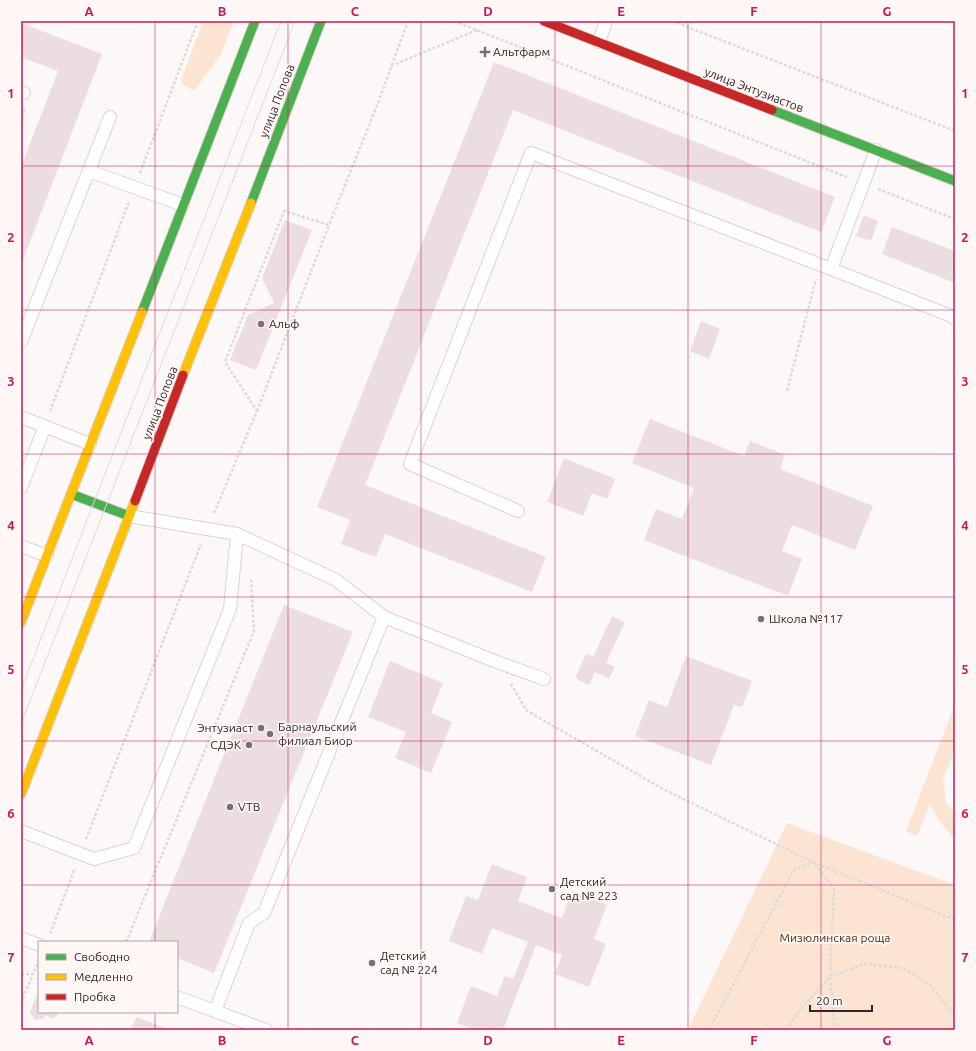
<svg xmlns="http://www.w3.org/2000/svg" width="976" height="1051" font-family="Ubuntu,sans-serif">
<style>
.green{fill:#fbe5d2}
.building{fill:#ecdde0}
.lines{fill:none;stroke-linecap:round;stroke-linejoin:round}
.lane-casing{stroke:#ddd2d2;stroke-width:14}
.fast-casing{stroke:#ddd2d2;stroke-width:11}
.slow-casing{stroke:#ddd2d2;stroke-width:11}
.jam-casing{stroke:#ddd2d2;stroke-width:11}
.path{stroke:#dcdada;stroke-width:2.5;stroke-dasharray:3 2;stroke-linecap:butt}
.lane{stroke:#fffefe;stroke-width:12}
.fast{stroke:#4caf50;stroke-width:9}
.slow{stroke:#ffc107;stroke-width:9}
.jam{stroke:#c62828;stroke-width:9}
.tram{stroke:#dedcdc;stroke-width:1}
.grid{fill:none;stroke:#c2185b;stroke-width:1;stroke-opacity:0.55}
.poi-dot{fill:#7a706f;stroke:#fff6f6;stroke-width:1.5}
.labels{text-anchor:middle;stroke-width:3.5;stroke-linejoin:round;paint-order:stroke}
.poi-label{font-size:12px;fill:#342625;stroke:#fff6f6;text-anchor:start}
.street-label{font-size:12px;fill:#342625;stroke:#fff6f6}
.park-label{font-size:12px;fill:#4f300b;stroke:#fff6f6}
.neatline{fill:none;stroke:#c2185b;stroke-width:1.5}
.grid-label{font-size:13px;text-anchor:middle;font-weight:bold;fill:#c2185b}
</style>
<rect width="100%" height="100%" fill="#fdf8f8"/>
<!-- green -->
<path class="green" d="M203 21H234L221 54 195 90 184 86 181 80Z
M955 704V755L953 754 943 779 946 802 955 814V840L938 819 930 804 917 836 906 831Z
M787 823 955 885V1030H688Z"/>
<!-- building -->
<path class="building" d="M21 23 102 54 21 265V167L58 71 21 57Z
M494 62 835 197 821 232 513 110 365 485 546 557 532 592 385 534 376 557 341 544 350 520 317 507Z
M864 215 878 221 871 241 856 236Z
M285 220 312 230 256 370 230 360 248 315 274 303 262 278Z
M892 227 955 251V283L882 254Z
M701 321 720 329 709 359 690 351Z
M650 419 744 456 750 441 785 455 780 469 873 506 855 550 792 525 782 551 802 559 788 596 644 540 656 509 682 519 694 488 632 463Z
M564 458 615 479 607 499 592 493 583 516 547 502Z
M284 605 353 632 214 973 177 958V942H149Z
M612 616 625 622 606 663 615 667 609 679 595 672 589 685 575 678 586 654 593 657Z
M686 656 752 681 742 707 734 705 711 765 635 736 649 700 667 707Z
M390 661 443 683 431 713 452 722 431 773 395 758 406 732 368 717Z
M492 864 527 877 518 901 562 918 572 891 607 905 594 939 606 944 589 987 555 974 562 955 536 945 503 1030H475L457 1023 471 986 497 996 505 976 513 979 528 942 492 928 482 954 449 941 466 896 478 900Z
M39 994V1012H59L57 1017 51 1018 46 1015 42 1019 35 1020 30 1012 37 995Z
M137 1017 168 1029V1030H130Z"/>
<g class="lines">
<!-- lane casing -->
<g class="lane-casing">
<path id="lane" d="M599 42 606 21
M21 92 24 93
M876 150 831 269 954 317 955 319
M89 171 183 205
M21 342 110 117
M21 417 90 444
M21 488 45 426
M518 511 410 464 531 153 831 269
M237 534 336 580 384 617 497 662 544 679
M21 546 47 556
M21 831 94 859 134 848 230 609 237 534 129 516
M21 938 39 945
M177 997 266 1030
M215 1011 249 923 264 913 384 617"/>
</g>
<!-- fast casing -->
<g class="fast-casing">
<path id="fast" d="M772 110 955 181
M251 203 321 21
M142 312 255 21
M71 494 129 516"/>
</g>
<!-- slow casing -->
<g class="slow-casing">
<path id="slow" d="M183 375 251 203
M21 622 142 312
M21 794 135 501"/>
</g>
<!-- jam casing -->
<g class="jam-casing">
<path id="jam" d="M544 21 772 110
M135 501 183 375"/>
</g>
<!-- path -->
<path class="path" d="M454 21 849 178
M672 21 955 131
M391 66 477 30
M21 121 25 108
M140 173 198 21
M878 189 955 219
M787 391 816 279
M50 411 129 202
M257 411 329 225
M214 513 257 411 225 362 284 211 329 225 378 103 408 21
M511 684 527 711 665 790 813 862 955 920
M86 839 201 544
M50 934 75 868
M126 942 254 631 251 578
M21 974H33L39 961
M21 1003 33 974
M709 1030 794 870 813 862 834 888 830 977 835 1030
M787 1030 794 1017 830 977 864 964 902 968 930 985 955 1015"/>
<!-- lane -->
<use href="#lane" class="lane"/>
<!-- fast -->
<use href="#fast" class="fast"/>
<!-- slow -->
<use href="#slow" class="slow"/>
<!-- jam -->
<use href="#jam" class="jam"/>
<!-- tram -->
<path class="tram" d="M21 690 281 21
M21 724 295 21"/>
</g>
<!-- grid -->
<path class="grid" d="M155 21V942M288 21V1030M421 21V1030M555 21V1030M688 21V1030M821 21V1030M21 166H955M21 310H955M21 454H955M21 597H955M21 741H955M21 885H955M155 1012V1030"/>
<!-- markers -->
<g class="poi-dot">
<path d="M483 46h4v4h4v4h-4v4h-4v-4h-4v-4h4z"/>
<circle cx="261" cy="324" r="4"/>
<circle cx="761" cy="619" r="4"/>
<circle cx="261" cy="728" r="4"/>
<circle cx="270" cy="734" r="4"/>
<circle cx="249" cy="745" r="4"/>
<circle cx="230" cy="807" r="4"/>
<circle cx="552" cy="889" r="4"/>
<circle cx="372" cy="963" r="4"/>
</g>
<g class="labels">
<!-- poi labels -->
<g class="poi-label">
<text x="493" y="56">Альтфарм</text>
<text x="269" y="328">Альф</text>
<text x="769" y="623">Школа №117</text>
<text x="278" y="731">Барнаульский<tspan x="278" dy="14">филиал Биор</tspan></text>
<text x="253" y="732" text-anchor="end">Энтузиаст</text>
<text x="241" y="749" text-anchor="end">СДЭК</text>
<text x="238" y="811">VTB</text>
<text x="560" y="886">Детский<tspan x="560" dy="14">сад № 223</tspan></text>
<text x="380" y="960">Детский<tspan x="380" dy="14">сад № 224</tspan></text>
</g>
<!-- street labels -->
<g class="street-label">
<text transform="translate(754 90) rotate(21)" y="4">улица Энтузиастов</text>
<text transform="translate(277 101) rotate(-69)" y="4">улица Попова</text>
<text transform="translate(160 403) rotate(-69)" y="4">улица Попова</text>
</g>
<!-- park labels -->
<g class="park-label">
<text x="835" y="942">Мизюлинская роща</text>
</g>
</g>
<!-- border -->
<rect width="976" height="1051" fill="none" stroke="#fff6f6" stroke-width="44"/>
<!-- legend -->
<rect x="38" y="941" width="140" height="72" fill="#fff6f6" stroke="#aea3a2"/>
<rect x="46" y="954" width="20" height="6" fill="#4caf50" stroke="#aea3a2"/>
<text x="74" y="961" font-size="12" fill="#342625">Свободно</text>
<rect x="46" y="974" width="20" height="6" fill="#ffc107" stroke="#aea3a2"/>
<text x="74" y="981" font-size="12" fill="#342625">Медленно</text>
<rect x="46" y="994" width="20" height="6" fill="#c62828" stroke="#aea3a2"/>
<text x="74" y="1001" font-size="12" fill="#342625">Пробка</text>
<!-- scale -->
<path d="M810 1005v6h62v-6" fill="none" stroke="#342625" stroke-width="2"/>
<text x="816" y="1005" font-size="12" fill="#342625" stroke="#fff6f6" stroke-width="3" paint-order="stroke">20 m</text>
<rect x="22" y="22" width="932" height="1007" class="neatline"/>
<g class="grid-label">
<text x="89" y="16">A</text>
<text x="222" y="16">B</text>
<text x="355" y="16">C</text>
<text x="488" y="16">D</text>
<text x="621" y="16">E</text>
<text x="754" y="16">F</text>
<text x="887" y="16">G</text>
<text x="11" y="98">1</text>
<text x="965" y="98">1</text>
<text x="11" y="242">2</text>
<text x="965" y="242">2</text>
<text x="11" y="386">3</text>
<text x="965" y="386">3</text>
<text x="11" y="530">4</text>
<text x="965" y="530">4</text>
<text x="11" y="674">5</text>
<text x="965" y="674">5</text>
<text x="11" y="818">6</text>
<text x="965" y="818">6</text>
<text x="11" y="962">7</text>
<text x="965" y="962">7</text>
<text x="89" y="1045">A</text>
<text x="222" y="1045">B</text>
<text x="355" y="1045">C</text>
<text x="488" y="1045">D</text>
<text x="621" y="1045">E</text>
<text x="754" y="1045">F</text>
<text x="887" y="1045">G</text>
</g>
</svg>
